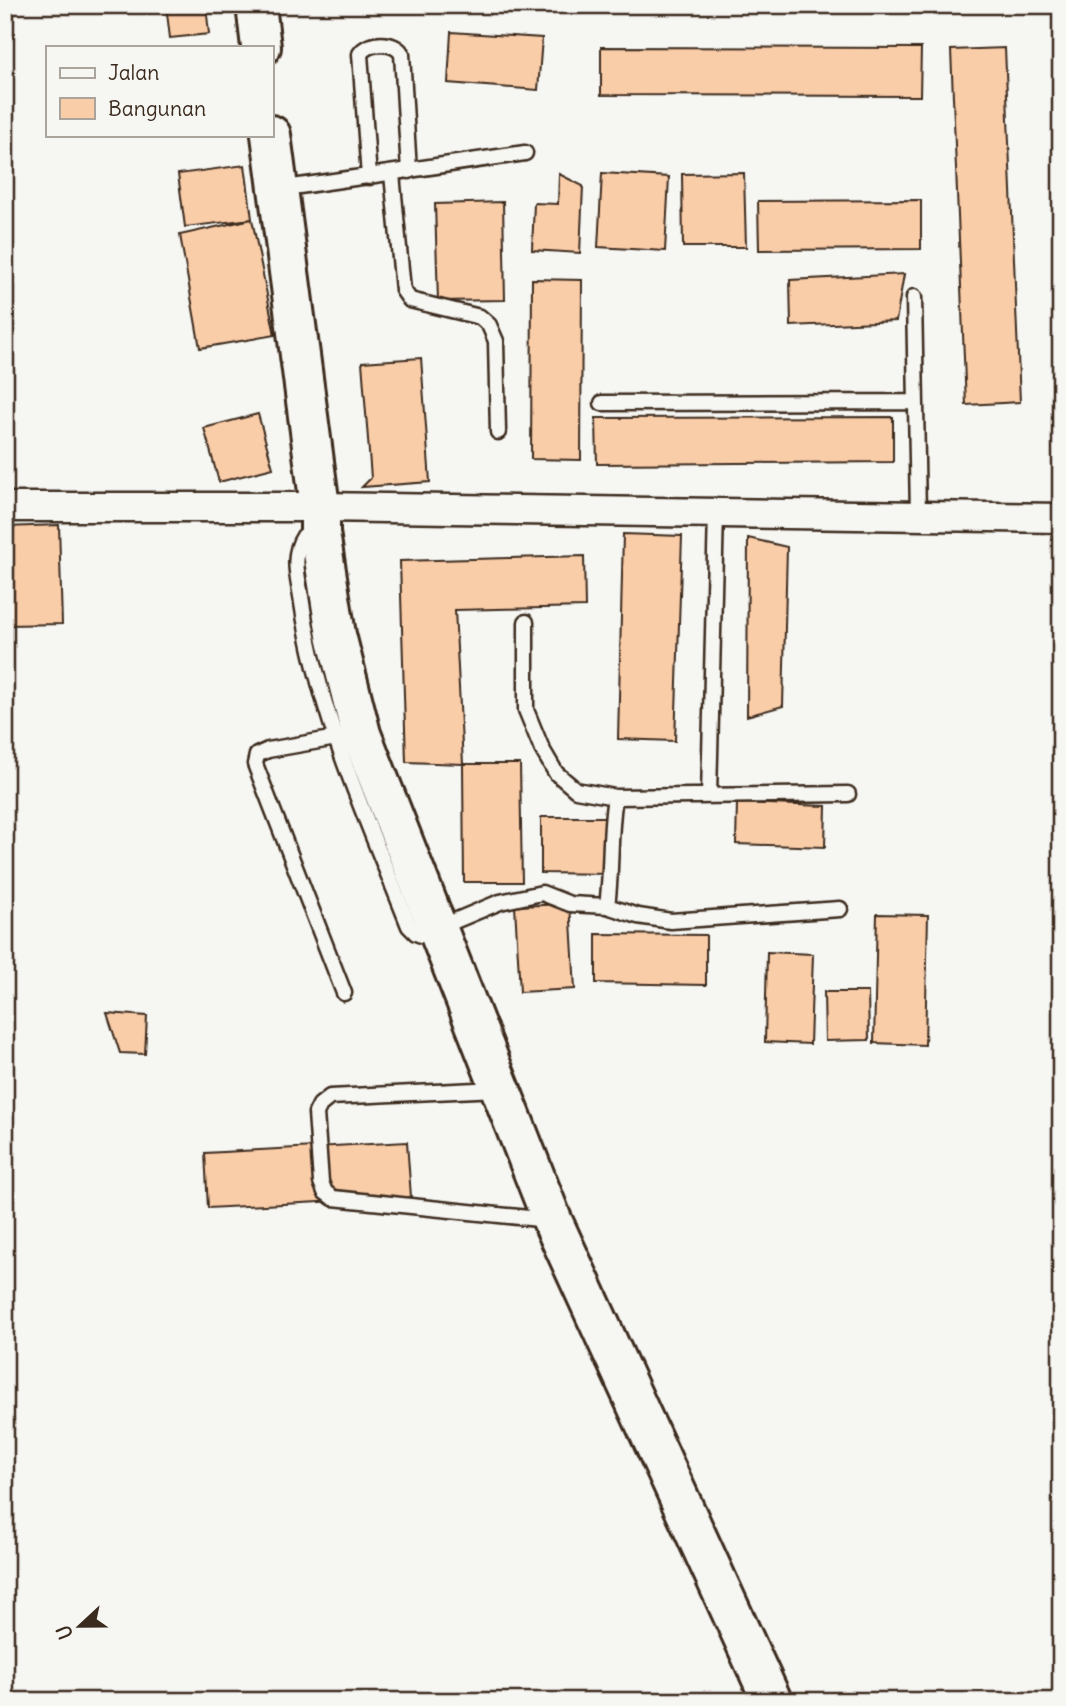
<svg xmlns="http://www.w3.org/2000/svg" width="1066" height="1706" font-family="Delius,sans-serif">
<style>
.building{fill:#facda9;stroke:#3b2a1e;stroke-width:2}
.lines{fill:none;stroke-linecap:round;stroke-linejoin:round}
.lane-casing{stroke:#3b2a1e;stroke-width:19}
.street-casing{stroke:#3b2a1e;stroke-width:33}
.primary-casing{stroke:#3b2a1e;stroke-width:44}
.lane{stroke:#f6f6f2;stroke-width:14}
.street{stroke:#f6f6f2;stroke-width:28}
.primary{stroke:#f6f6f2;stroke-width:38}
</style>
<rect width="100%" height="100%" fill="#f6f6f2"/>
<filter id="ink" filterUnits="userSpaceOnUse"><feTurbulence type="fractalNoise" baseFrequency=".0143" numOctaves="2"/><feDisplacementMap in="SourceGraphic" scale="14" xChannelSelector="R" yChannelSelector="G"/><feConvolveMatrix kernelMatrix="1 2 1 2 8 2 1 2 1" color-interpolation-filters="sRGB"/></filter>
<g filter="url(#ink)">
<!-- building -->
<path class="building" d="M166 5H206L209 34 170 38Z
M451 32 542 38 538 90 448 83Z
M601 47 921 48 920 96 601 95Z
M1005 48 1020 402 966 405 951 50Z
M245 165 252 219 185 227 178 174Z
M602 173 669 177 665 251 598 247Z
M744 173 746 247H683L682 174Z
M559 174 583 186 580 253 532 250 534 203 558 204Z
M921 200V249L759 250 758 201Z
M503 202 505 300 438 301 435 204Z
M252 219 275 335 200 348 180 235Z
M904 274 896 321 791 326 790 280Z
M532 279 582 280 581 460 531 459Z
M421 358 430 482 362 487 371 478 362 362Z
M258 414 273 468 219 482 204 428Z
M893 417V462L597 464 596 418Z
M59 525 62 624 7 625 5 527Z
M623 534 682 536 675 741 618 739Z
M748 538 787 547 783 706 747 716Z
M584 556 585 607 455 610 463 764 406 762 400 561Z
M463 764H520L522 882H464Z
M737 803 826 806 825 847 736 844Z
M541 817H612V874L541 873Z
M570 904 575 989 520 992 515 906Z
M877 914 928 915 925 1045 874 1043Z
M596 934 706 935V985L596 983Z
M767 952 813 954 810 1044 765 1042Z
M824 992H868L869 1040 825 1041Z
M107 1013 147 1016 145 1054 120 1053Z
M407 1142 411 1197 208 1208 205 1153Z"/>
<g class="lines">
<!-- lane casing -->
<g class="lane-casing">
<path id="lane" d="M392 174 403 290 410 300 480 317 489 325 496 341 498 432
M369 177 360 54C368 41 395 41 402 54L409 171
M279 189 525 153
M914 297 918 514
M602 403 915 402
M316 534 304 536C290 557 299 580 302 603 319 716 367 820 409 926L416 933 421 935 500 902 542 893 570 904 607 906 638 916 671 921 840 909
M526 622V710L542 749 556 773 576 790 615 797 848 794
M342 737 268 750 257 755 255 764 344 993
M709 796 716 512
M607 906C612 870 609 833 615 797
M497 1089 330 1097 320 1105 316 1113 321 1182 325 1192 333 1198 548 1220"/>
</g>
<!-- street casing -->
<g class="street-casing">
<path id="street" d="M5 507H320L1061 518"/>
</g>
<!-- primary casing -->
<g class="primary-casing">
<path id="primary" d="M256 5 261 47
M271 135 320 507V533L336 635 361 734 552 1220 772 1701"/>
</g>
<!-- lane -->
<use href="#lane" class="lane"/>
<!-- street -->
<use href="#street" class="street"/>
<!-- primary -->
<use href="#primary" class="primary"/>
</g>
</g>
<!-- margin -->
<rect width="1066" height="1706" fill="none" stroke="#f6f6f2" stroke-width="28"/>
<rect x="14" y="14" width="1038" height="1678" fill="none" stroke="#3b2a1e" stroke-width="2.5" filter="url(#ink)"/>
<!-- legend -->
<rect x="46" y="46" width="228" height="91" fill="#f6f6f2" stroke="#aba49d" stroke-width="2"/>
<rect x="60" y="68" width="35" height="10" fill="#f6f6f2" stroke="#aba49d" stroke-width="2"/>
<text x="108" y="80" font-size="21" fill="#3b2a1e">Jalan</text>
<rect x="60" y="98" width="35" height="21" fill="#facda9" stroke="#aba49d" stroke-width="2"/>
<text x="108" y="116" font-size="21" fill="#3b2a1e">Bangunan</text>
<!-- north arrow -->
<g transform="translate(80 1626) rotate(248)" stroke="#f6f6f2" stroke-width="5" paint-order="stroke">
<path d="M0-5L12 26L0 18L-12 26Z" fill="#3b2a1e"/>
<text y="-10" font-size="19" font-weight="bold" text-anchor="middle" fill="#3b2a1e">U</text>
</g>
</svg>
